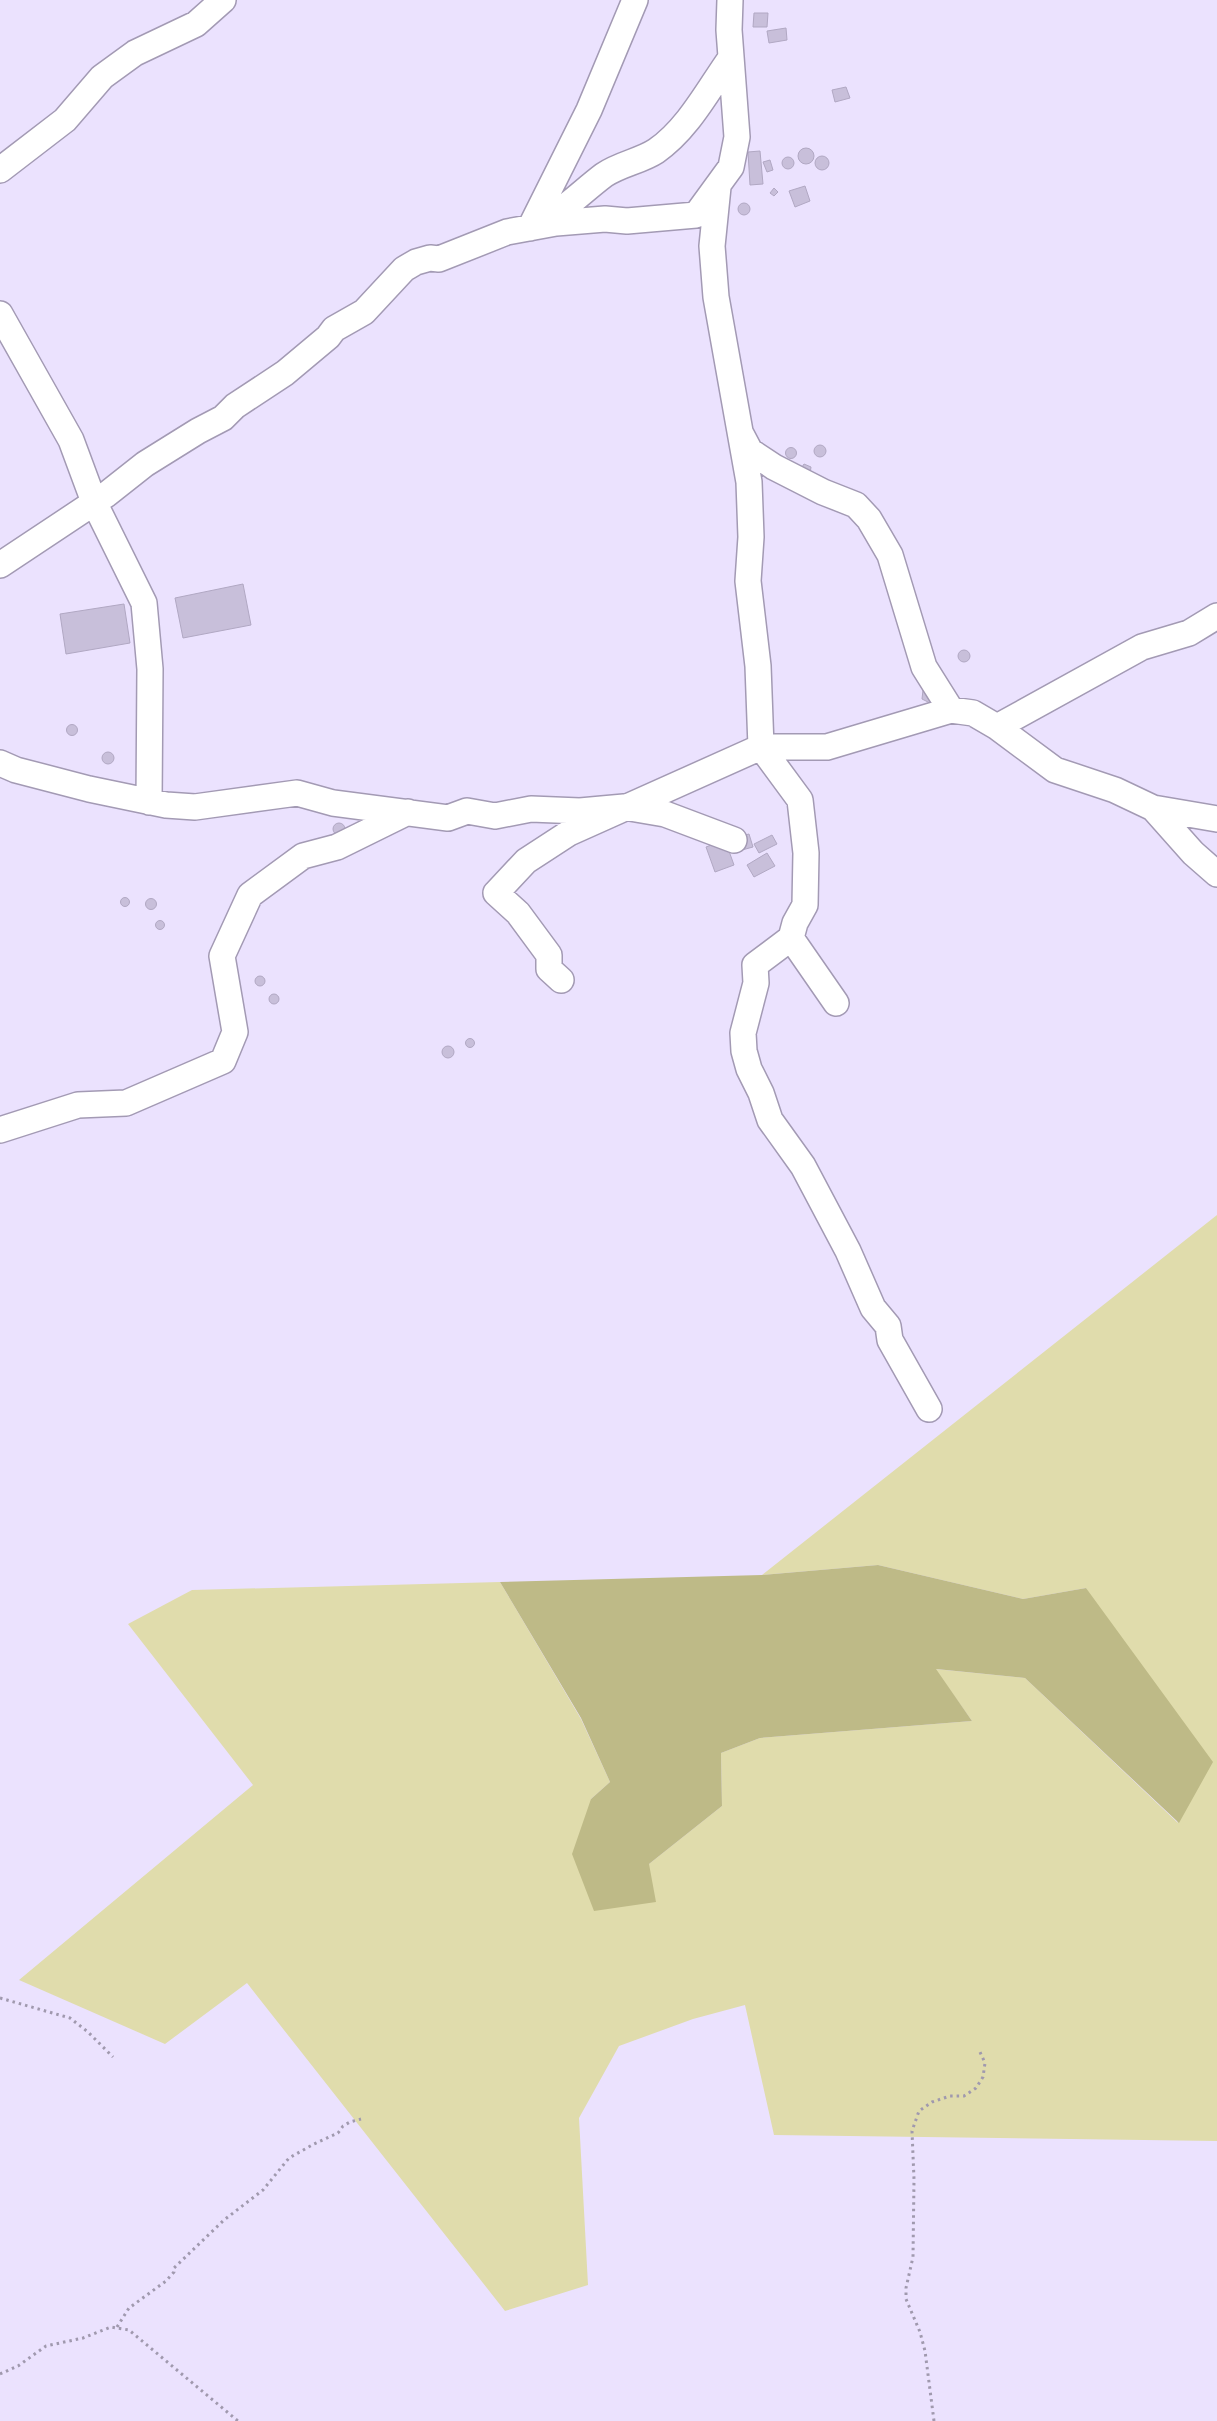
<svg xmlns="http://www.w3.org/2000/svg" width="1217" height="2421" font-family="'Asap Condensed',sans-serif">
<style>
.green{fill:#e0dcac}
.water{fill:#beba87}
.building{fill:#c8bfda;stroke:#b1a8c3}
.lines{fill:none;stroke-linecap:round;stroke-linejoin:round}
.minor-casing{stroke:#a39ab4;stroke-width:28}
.path{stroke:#a099ae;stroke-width:3;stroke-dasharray:2.5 4;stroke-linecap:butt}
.minor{stroke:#fff;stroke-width:25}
</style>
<rect width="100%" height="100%" fill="#ebe2fe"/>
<!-- green -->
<path class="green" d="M1217 1215V2141L774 2135 745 2005 693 2019 619 2046 579 2118 588 2285 505 2311 247 1983 165 2044 19 1980 253 1785 128 1624 192 1590 500 1582 581 1719 610 1782 591 1799 649 1864 722 1806 721 1753 760 1738 972 1721 935 1669 1025 1678 1178 1823 1086 1588 1023 1599 878 1565 762 1575Z"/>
<!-- water -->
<path class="water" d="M878 1565 1023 1599 1086 1588 1213 1762 1179 1823 1025 1678 936 1669 972 1721 760 1738 721 1753 722 1806 649 1864 656 1902 594 1911 572 1854 591 1799 610 1782 581 1718 500 1582 762 1575Z"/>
<!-- building -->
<path class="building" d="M754 13H768L767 27H753Z
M786 28 787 40 769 43 767 31Z
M846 87 850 98 835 102 832 90Z
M798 156a8 8 0 1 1 16 0a8 8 0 1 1-16 0Z
M760 151 763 184 750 185 748 152Z
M815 163a7 7 0 1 1 14 0a7 7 0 1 1-14 0Z
M782 163a6 6 0 1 1 12 0a6 6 0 1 1-12 0Z
M770 160 773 170 767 172 763 162Z
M805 186 810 201 795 207 789 191Z
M774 188 778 192 774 196 770 193Z
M738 209a6 6 0 1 1 12 0a6 6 0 1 1-12 0Z
M814 451a6 6 0 1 1 12 0a6 6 0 1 1-12 0Z
M785.5 453a5.5 5.5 0 1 1 11 0a5.5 5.5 0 1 1-11 0Z
M804 464 811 467 810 474 800 470Z
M243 584 251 625 183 638 175 598Z
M124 604 130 643 66 654 60 614Z
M958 656a6 6 0 1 1 12 0a6 6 0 1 1-12 0Z
M928 688 934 701 930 703 922 699 923 690Z
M66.5 730a5.5 5.5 0 1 1 11 0a5.5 5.5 0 1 1-11 0Z
M102 758a6 6 0 1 1 12 0a6 6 0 1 1-12 0Z
M333 829a6 6 0 1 1 12 0a6 6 0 1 1-12 0Z
M749 834 753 847 742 850 738 837Z
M772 835 777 844 759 853 754 844Z
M725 840 734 865 715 872 706 847Z
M767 853 775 866 754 877 747 865Z
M120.5 902a4.5 4.5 0 1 1 9 0a4.5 4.5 0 1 1-9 0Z
M145.5 904a5.5 5.5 0 1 1 11 0a5.5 5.5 0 1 1-11 0Z
M155.5 925a4.5 4.5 0 1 1 9 0a4.5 4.5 0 1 1-9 0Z
M255 981a5 5 0 1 1 10 0a5 5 0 1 1-10 0Z
M269 999a5 5 0 1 1 10 0a5 5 0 1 1-10 0Z
M465.5 1043a4.5 4.5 0 1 1 9 0a4.5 4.5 0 1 1-9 0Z
M442 1052a6 6 0 1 1 12 0a6 6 0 1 1-12 0Z"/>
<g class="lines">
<!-- minor casing -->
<g class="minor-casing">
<path id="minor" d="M635 0 589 110 530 228C559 216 580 193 604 175 620 164 641 161 656 151 688 129 708 90 730 59
M0 170 65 120 102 77 135 53 196 24 223 0
M718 187 712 246 716 297 749 482 751 537 748 581 758 666 761 747 800 800 806 853 805 905 795 923 791 938 836 1003
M0 314 71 440 94 502 144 603 150 669 149 802
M741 434 750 451 774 467 823 492 856 505 869 519 890 555 924 667 951 710
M0 565 107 494 145 464 198 431 223 418 235 406 285 373 328 337 334 329 364 312 404 269 416 262 430 258 439 259 507 232 556 223 605 219 627 221 696 215 731 167 737 137 729 30 730 0
M997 727 1142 647 1189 633 1217 616
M0 763 16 770 89 789 166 805 195 807 297 793 333 803 448 818 467 811 495 816 531 809 580 811 624 807 665 814 734 840
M1153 808 1217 819
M791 938 755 965 756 983 743 1033 744 1051 749 1069 761 1093 770 1120 803 1166 848 1251 873 1308 888 1326 890 1340 929 1409
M561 980 549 969V955L518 913 496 893 526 861 569 833 761 747H827L951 710 973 713 997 727 1055 770 1115 790 1153 808 1193 853 1217 874
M0 1130 78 1105 126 1103 223 1061 235 1032 222 956 250 895 303 856 337 847 408 812"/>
</g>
<!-- path -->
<path class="path" d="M0 1998 70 2018 88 2032 113 2057
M117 2327 129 2308 166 2281 174 2272V2268L224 2220 263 2190 289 2158 314 2144 338 2133 343 2126 350 2122 361 2119
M0 2374 18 2366 46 2346 83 2338 111 2327 129 2330 238 2421
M934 2421 925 2351 920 2332 906 2299V2288L913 2257 914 2179 912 2131 919 2111 932 2102 950 2096H964L976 2088 983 2077 985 2063 980 2052"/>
<!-- minor -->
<use href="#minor" class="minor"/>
</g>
</svg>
